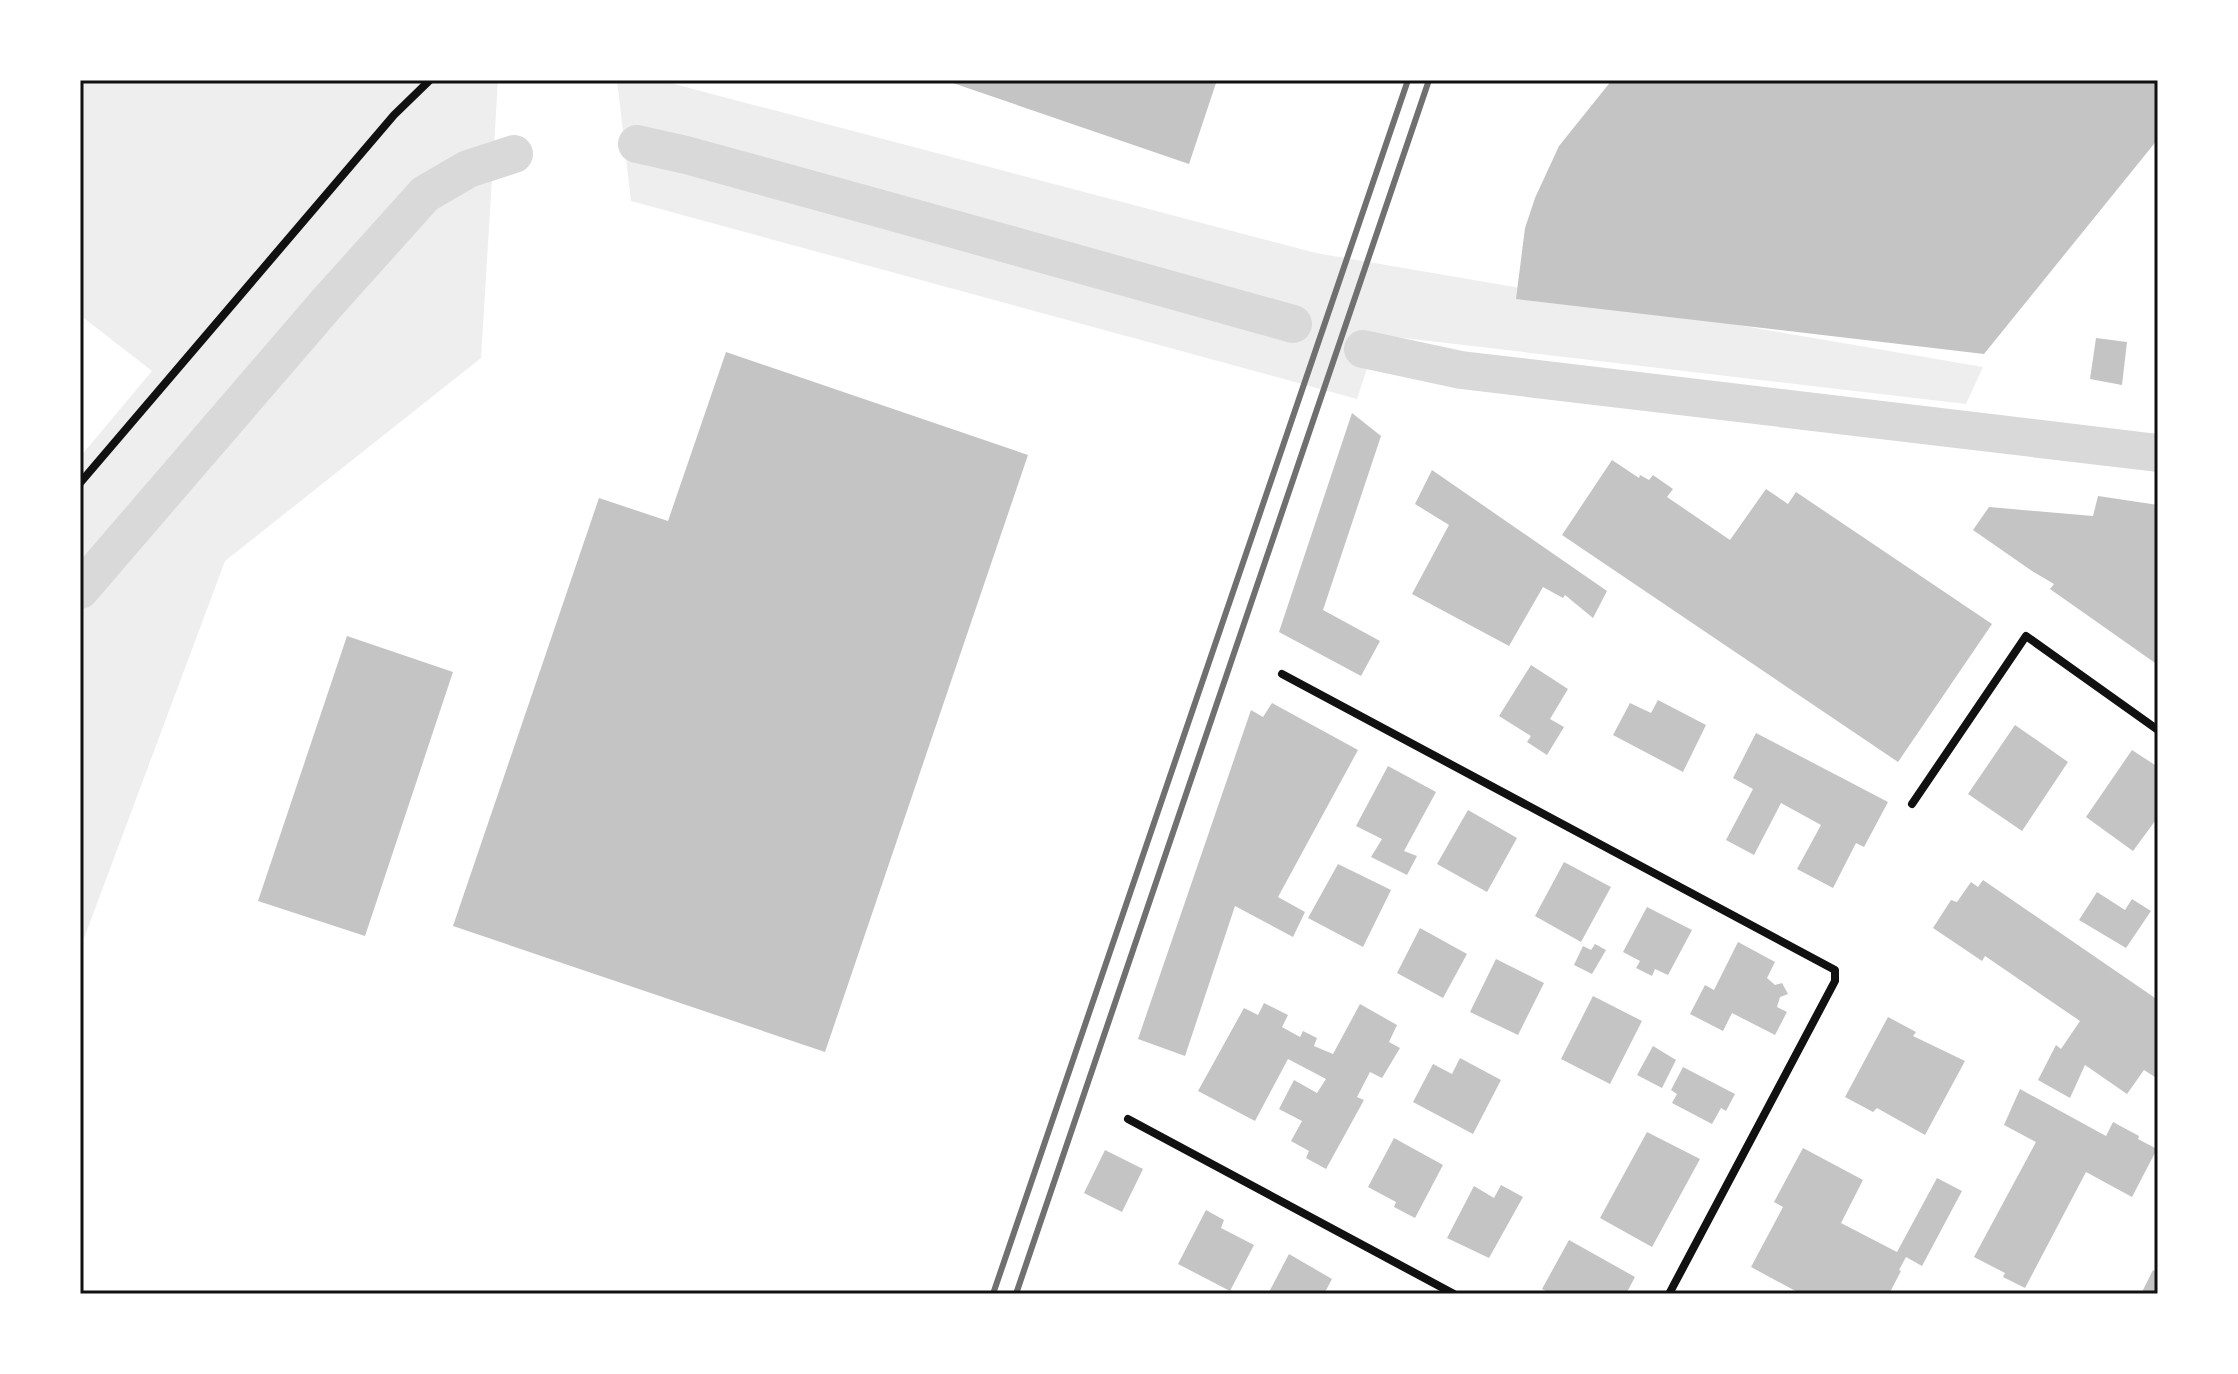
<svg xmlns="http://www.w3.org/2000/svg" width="2238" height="1374" font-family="'Sofia Sans Condensed',sans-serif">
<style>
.green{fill:#eee}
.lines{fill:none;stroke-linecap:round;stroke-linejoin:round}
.canal{stroke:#d9d9d9;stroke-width:38}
.building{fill:#c4c4c4}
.minor{stroke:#111;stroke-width:8}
.rail{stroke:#707070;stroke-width:6}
.neatline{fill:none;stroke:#111;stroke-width:3}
</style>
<rect width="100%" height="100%" fill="#fff"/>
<!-- green -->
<path class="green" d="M80 80H498L481 358 225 561 80 949V457L152 371 80 315Z
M617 80H659L1316 253 1983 367 1966 404 1378 335 1357 399 631 201Z"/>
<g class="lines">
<!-- canal -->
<path class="canal" d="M637 144 686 155 889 211 1293 324
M1363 349 1461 370 2158 453
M80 590 327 303 425 194 468 169 514 154"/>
</g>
<!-- building -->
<path class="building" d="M944 80H1217L1189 164Z
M1612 80H2158V139L1984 354 1516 299 1525 228 1535 198 1559 146Z
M2096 338 2127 342 2122 385 2090 379Z
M726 352 1028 455 825 1052 453 926 599 498 668 521Z
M1352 413 1381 436 1323 610 1380 641 1361 676 1279 632Z
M1612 460 1639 478 1640 475 1649 480 1653 475 1673 489 1667 497 1730 540 1766 489 1788 504 1796 492 1992 624 1898 762 1562 535Z
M1432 470 1607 591 1593 618 1565 595 1563 598 1543 587 1509 646 1412 594 1449 525 1415 504Z
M2098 496 2158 505V665L2050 589 2054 584 2032 571 1973 530 1989 507 2093 516Z
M347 636 453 672 365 936 258 901Z
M1531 665 1568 689 1550 719 1564 727 1547 755 1527 742 1531 736 1499 716Z
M1658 700 1706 725 1683 772 1613 735 1630 703 1651 713Z
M1272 703 1358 750 1278 897 1305 912 1293 937 1235 906 1185 1056 1138 1039 1251 710 1263 717Z
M2015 725 2068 762 2022 831 1968 794Z
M1756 733 1888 802 1864 847 1856 843 1833 888 1797 869 1821 825 1781 803 1754 855 1726 840 1753 789 1733 778Z
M2132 750 2158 767V817L2133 851 2086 817Z
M1388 766 1436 792 1404 851 1417 856 1407 875 1371 857 1382 839 1356 826Z
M1468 810 1517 838 1487 892 1437 864Z
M1564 862 1611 887 1581 942 1535 916Z
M1338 864 1391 890 1363 947 1308 918Z
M1983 880 2158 1000V1079L2144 1070 2127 1094 2085 1065 2070 1098 2038 1080 2056 1045 2061 1049 2080 1021 1985 956 1982 961 1933 928 1951 900 1957 902 1971 882 1978 887Z
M2097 892 2125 910 2132 899 2151 911 2126 948 2079 920Z
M1647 907 1692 930 1668 975 1655 969 1652 976 1636 968 1640 961 1623 952Z
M1420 928 1467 954 1443 998 1397 973Z
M1738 942 1775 962 1767 978 1775 985 1782 983 1788 994 1780 997 1777 1007 1787 1012 1775 1035 1732 1013 1723 1031 1690 1014 1705 985 1714 990Z
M1595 944 1606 950 1592 974 1574 965 1583 946 1591 950Z
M1496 959 1544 983 1518 1035 1470 1012Z
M1593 996 1642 1021 1610 1084 1561 1059Z
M1264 1003 1288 1015 1282 1027 1300 1037 1303 1031 1317 1038 1314 1046 1333 1054 1360 1004 1397 1025 1389 1042 1400 1048 1382 1078 1370 1072 1357 1097 1364 1100 1326 1169 1306 1158 1309 1151 1291 1141 1302 1121 1279 1109 1294 1080 1317 1093 1326 1079 1288 1059 1255 1121 1198 1091 1244 1008 1258 1015Z
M1888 1017 1916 1032 1913 1036 1965 1061 1925 1135 1877 1108 1873 1112 1845 1097Z
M1653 1046 1676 1060 1662 1088 1637 1075Z
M1460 1058 1501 1080 1473 1134 1413 1102 1433 1064 1452 1074Z
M1683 1067 1735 1094 1726 1111 1721 1108 1712 1124 1672 1103 1677 1094 1671 1090Z
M2020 1089 2106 1136 2113 1122 2139 1136 2138 1139 2157 1149 2132 1197 2086 1172 2025 1288 2003 1277 2005 1273 1974 1257 2036 1142 2004 1125Z
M1647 1132 1700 1159 1652 1247 1600 1218Z
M1394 1138 1443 1165 1415 1218 1394 1207 1396 1202 1368 1187Z
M1803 1148 1863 1180 1841 1223 1897 1252 1937 1178 1962 1191 1922 1266 1906 1257 1899 1270 1901 1271 1889 1294H1801L1751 1267 1783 1207 1774 1202Z
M1105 1150 1143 1169 1122 1212 1084 1193Z
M1501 1185 1523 1197 1489 1258 1447 1238 1474 1186 1494 1198Z
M1206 1210 1224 1220 1221 1228 1254 1245 1230 1291 1178 1264Z
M1569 1240 1635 1277 1626 1294H1551L1542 1289Z
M1289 1254 1332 1279 1324 1294H1268Z
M2153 1270 2158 1273V1294H2141Z"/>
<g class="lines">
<!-- minor -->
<path class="minor" d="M80 483 394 115 430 80
M1282 674 1835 970V981L1669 1294
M1912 804 2026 636 2158 730
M1128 1119 1454 1294"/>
<!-- rail -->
<path class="rail" d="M993 1294 1408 80
M1016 1294 1429 80"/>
</g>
<!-- border -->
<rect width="2238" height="1374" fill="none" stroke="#ffffff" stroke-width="164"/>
<rect x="82" y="82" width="2074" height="1210" class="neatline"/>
</svg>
